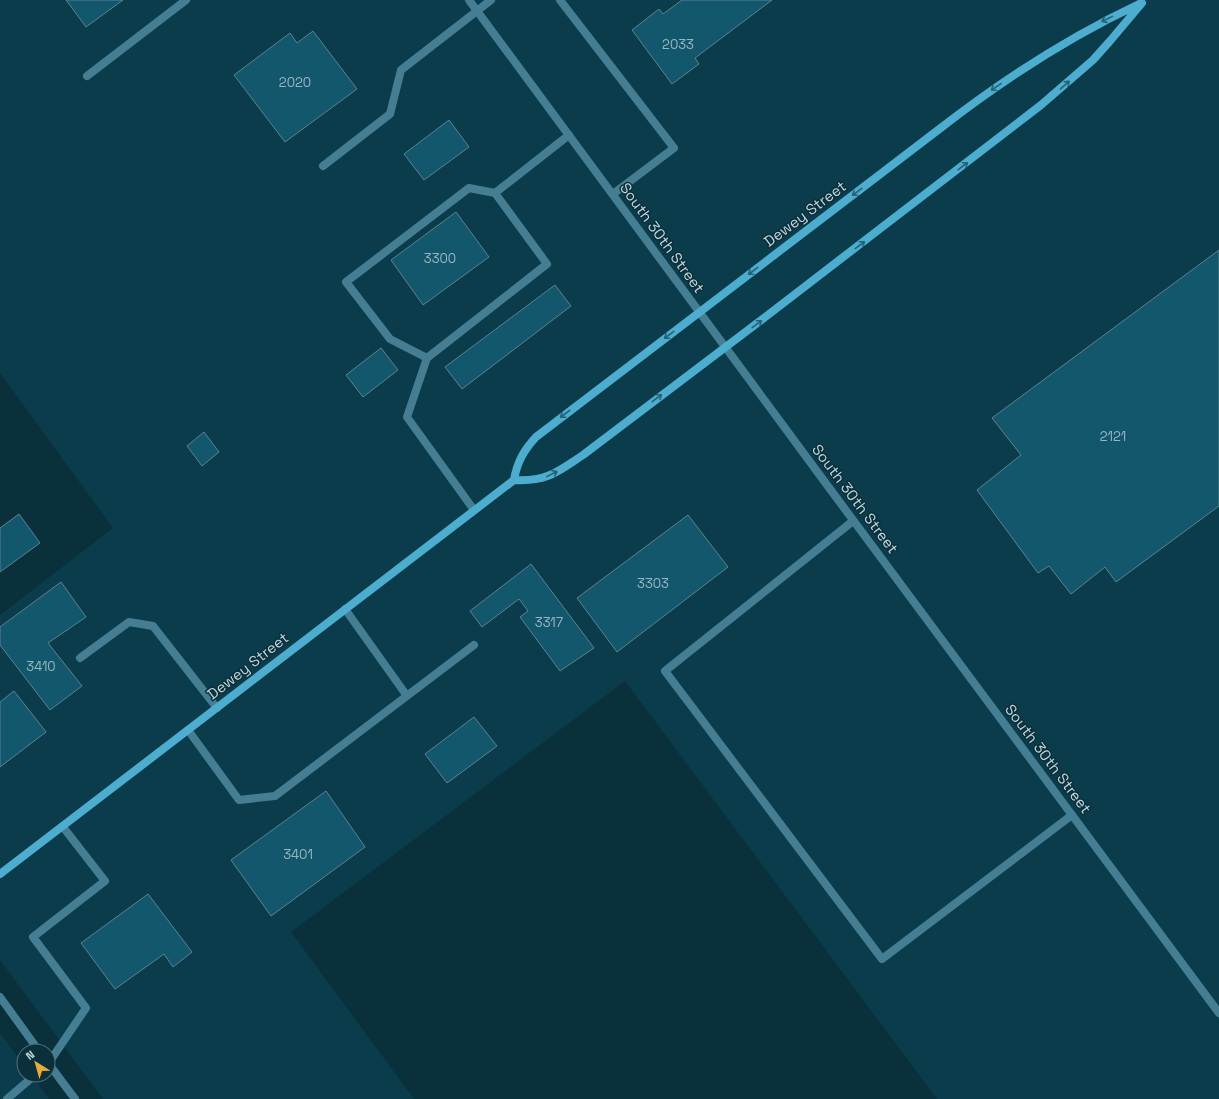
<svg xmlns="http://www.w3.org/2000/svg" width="1219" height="1099" font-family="'Space Grotesk',sans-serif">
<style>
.built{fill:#0b3c4c}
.building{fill:#13576d;stroke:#5d8291}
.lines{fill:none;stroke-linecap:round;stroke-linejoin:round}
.lane{stroke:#457e93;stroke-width:8}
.street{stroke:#457e93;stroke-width:8}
.secondary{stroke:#4cadcf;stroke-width:8}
.oneway{stroke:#246277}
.labels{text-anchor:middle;stroke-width:3;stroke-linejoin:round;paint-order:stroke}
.number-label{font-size:13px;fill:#96b6c1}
.street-label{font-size:15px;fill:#c2d6dd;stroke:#0a303c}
</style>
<rect width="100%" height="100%" fill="#0a303c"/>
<!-- built -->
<path class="built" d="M0 0H1219V1099H937L625 681 291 932 414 1099H103L0 960V615L113 528 0 373Z
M0 1033 24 1065V1075H31L49 1099H0Z"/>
<!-- building -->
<path class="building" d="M66 0H123L86 27Z
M682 0H772L695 58 699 64 672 84 632 30 659 9 663 14Z
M313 31 357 89 285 142 234 75 290 33 297 43Z
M449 120 469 147 424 180 404 154Z
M456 212 489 257 423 305 391 260Z
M1219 250V506L1116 582 1105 567 1071 594 1049 566 1038 573 977 490 1021 455 992 418Z
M555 285 571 306 462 389 445 367Z
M381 348 398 370 363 397 346 375Z
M204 432 219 452 202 466 187 446Z
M19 514 40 543 0 572V528Z
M688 515 728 567 617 652 577 598Z
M531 564 594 648 560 671 520 617 528 611 519 599 482 627 470 611Z
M61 582 86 617 48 643 82 686 50 710 0 645V627Z
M14 691 46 732 0 767V702Z
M474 717 497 746 447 783 425 754Z
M326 791 365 847 271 916 231 860Z
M148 894 192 952 173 967 164 954 115 989 81 943Z"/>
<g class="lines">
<!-- lane -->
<path class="lane" d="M560 0 674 148 613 194
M87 76 186 0
M323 166 390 114 401 70 491 0
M427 358 390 339 346 282 469 188 495 193
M474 510 407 417 427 358 547 264 495 193 569 135
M853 521 665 671 882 959 1072 815
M345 609 407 696
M80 658 129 622 153 626 217 708
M188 730 239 800 275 796 474 645
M48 1064 86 1008 33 937 105 881 63 827
M7 1099 35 1075"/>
<!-- street -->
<path class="street" d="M469 0 830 489 1219 1013
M0 997 39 1051
M48 1063 75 1099"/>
<!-- secondary -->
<path class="secondary" d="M514 480C517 462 524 450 536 437L942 127C1004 79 1069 37 1139 4
M0 874 514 480C547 482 557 472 583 455L760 321 1041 105 1093 60 1110 41 1142 3"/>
</g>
<!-- one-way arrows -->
<defs><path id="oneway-shaft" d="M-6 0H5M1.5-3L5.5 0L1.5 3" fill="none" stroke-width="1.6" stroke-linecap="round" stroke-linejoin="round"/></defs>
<g class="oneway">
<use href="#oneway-shaft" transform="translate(1107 19) rotate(154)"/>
<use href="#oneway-shaft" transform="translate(1065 85) rotate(-41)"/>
<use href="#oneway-shaft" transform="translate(996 87) rotate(146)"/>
<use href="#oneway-shaft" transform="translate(963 166) rotate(-37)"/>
<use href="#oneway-shaft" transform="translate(857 192) rotate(143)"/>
<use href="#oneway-shaft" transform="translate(860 245) rotate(-37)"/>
<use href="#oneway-shaft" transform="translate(753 271) rotate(143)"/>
<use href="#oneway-shaft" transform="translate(757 324) rotate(-37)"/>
<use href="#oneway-shaft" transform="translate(669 335) rotate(143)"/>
<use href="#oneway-shaft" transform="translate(657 398) rotate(-37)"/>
<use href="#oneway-shaft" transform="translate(565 414) rotate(143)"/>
<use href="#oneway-shaft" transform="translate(552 474) rotate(-26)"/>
</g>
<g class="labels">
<!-- number labels -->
<g class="number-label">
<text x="678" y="49">2033</text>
<text x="295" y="87">2020</text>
<text x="440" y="263">3300</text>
<text x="1113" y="441">2121</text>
<text x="653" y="588">3303</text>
<text x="549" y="627">3317</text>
<text x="41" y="671">3410</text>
<text x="298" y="859">3401</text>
</g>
<!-- street labels -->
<g class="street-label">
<text transform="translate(805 214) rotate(-37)" y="5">Dewey Street</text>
<text transform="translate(662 238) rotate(54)" y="5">South 30th Street</text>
<text transform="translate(855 499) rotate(53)" y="5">South 30th Street</text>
<text transform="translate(248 666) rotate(-38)" y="5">Dewey Street</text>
<text transform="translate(1048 759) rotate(53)" y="5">South 30th Street</text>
</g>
</g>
<!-- north arrow -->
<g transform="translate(36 1063) rotate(323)"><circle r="19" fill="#0a303c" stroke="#54727c"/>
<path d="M0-3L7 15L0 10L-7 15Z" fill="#eaaa39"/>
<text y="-6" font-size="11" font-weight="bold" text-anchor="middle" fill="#c2d6dd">N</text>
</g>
</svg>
